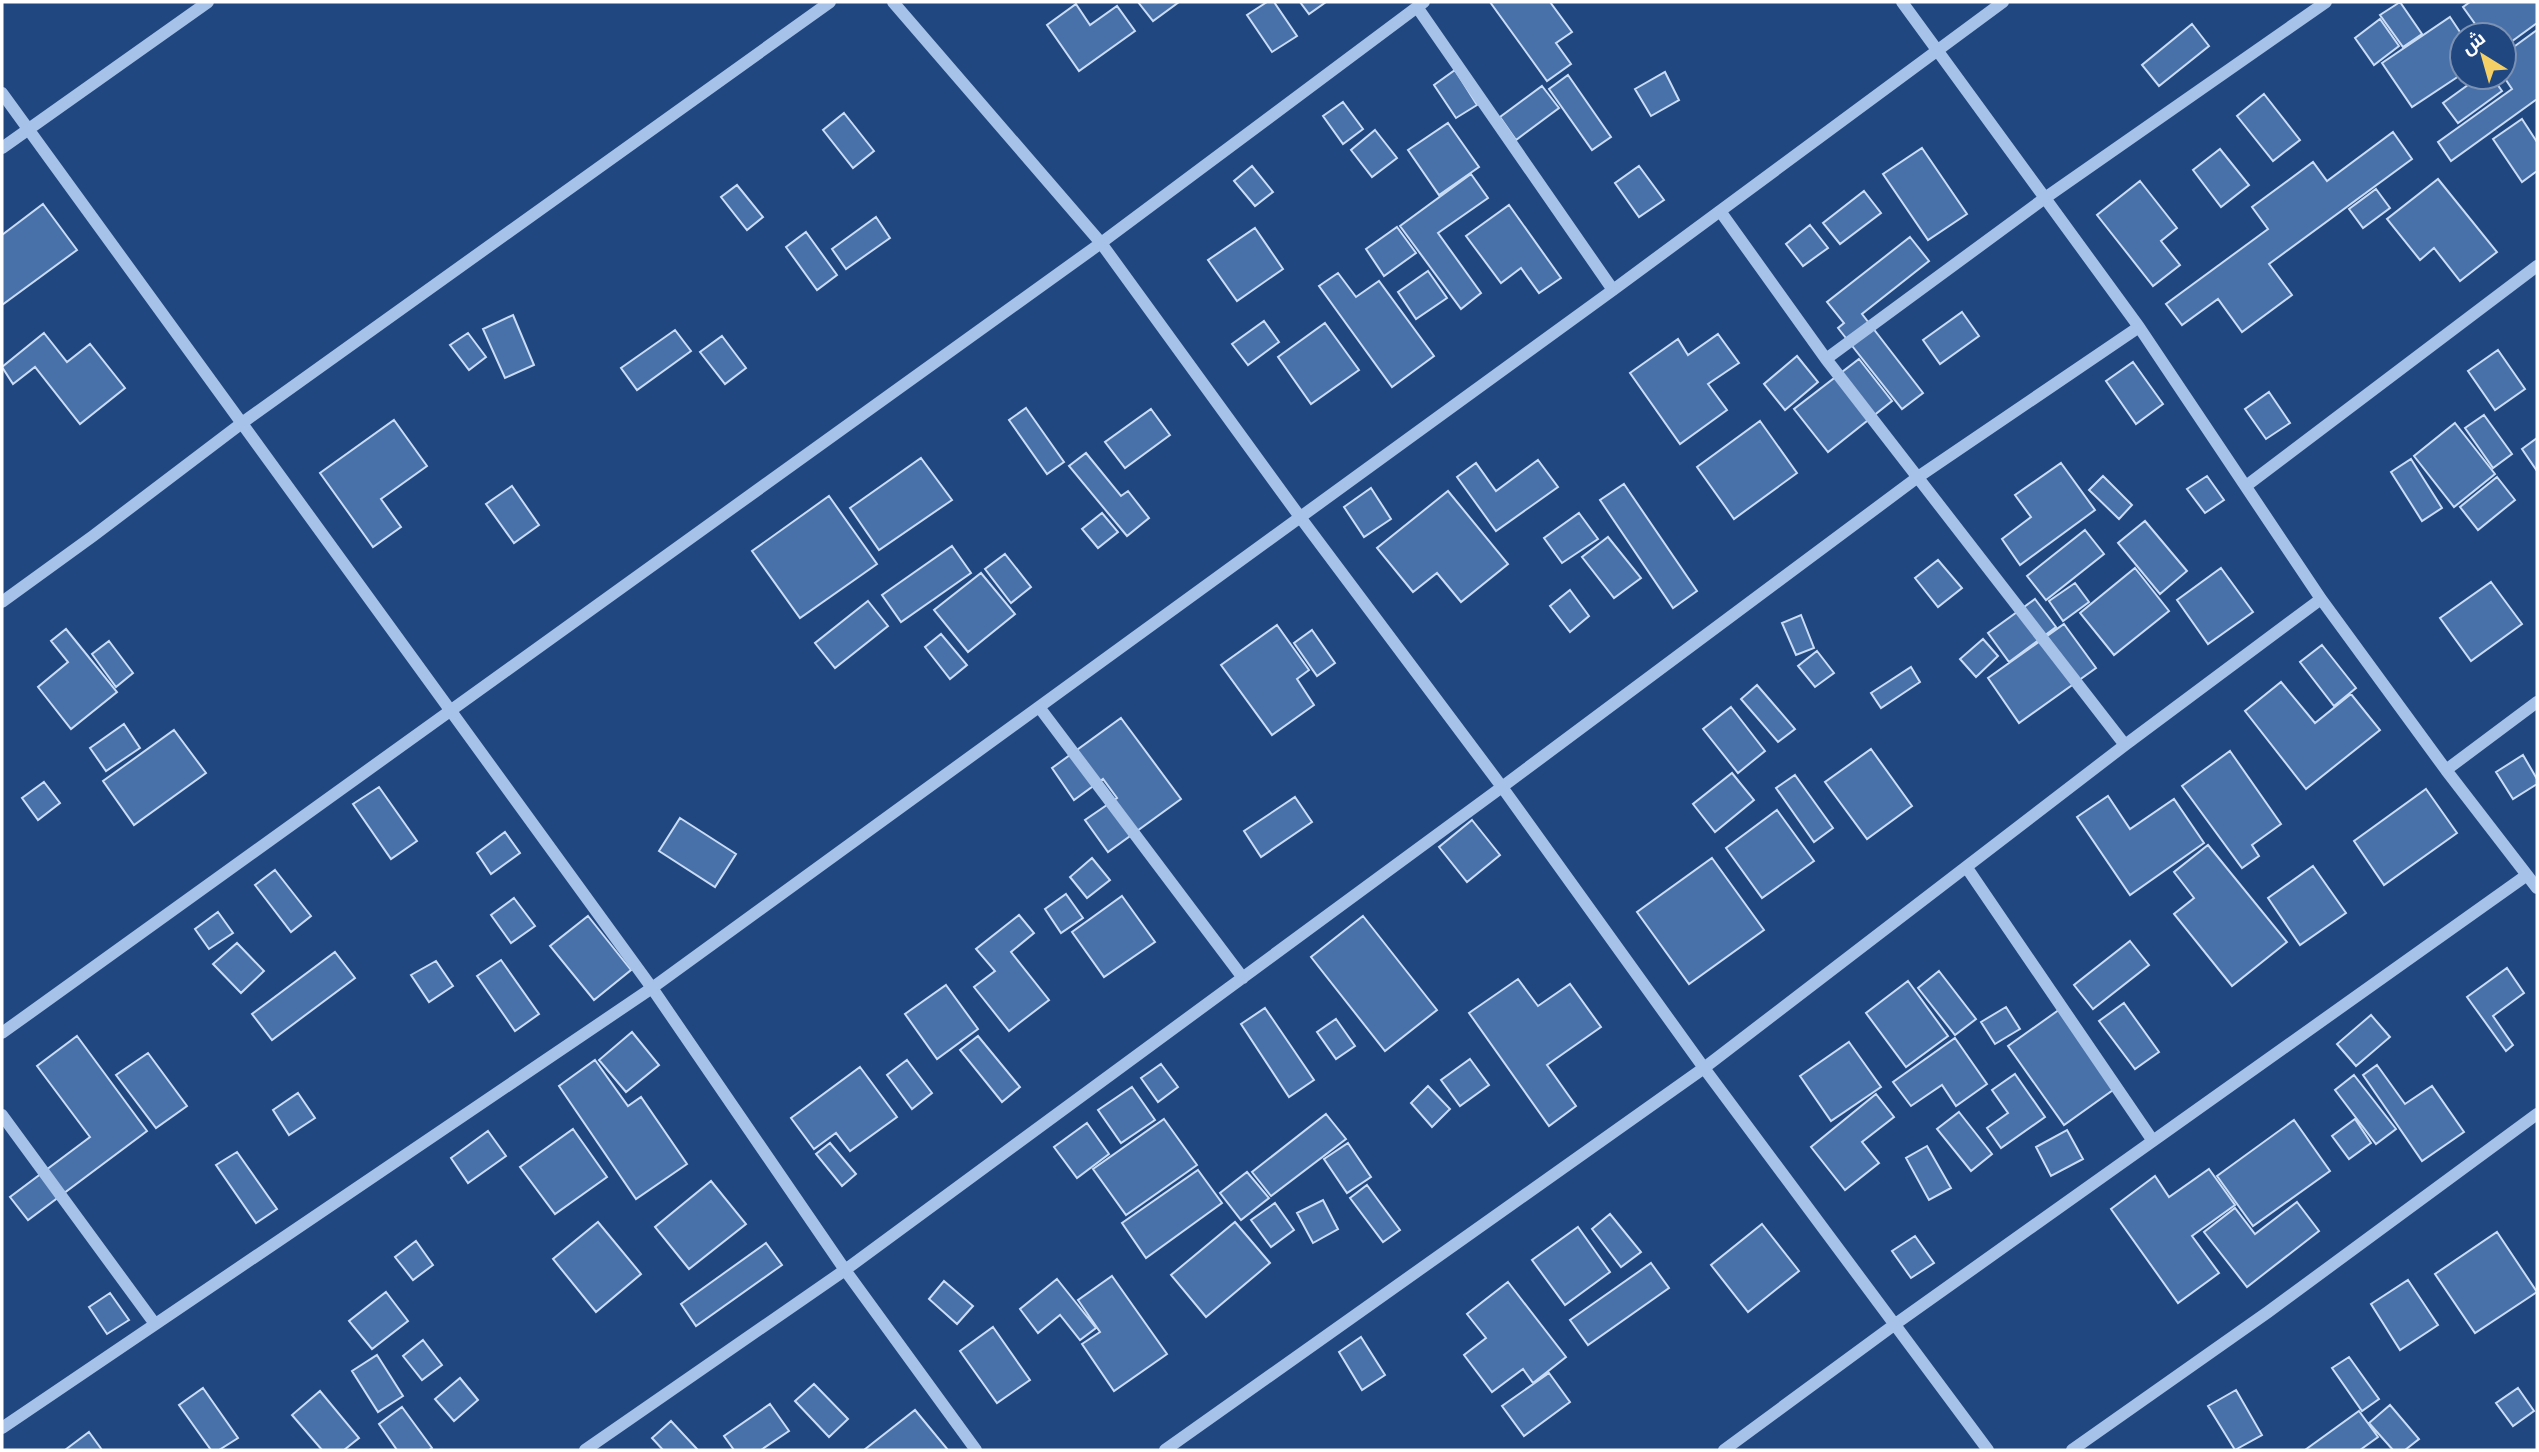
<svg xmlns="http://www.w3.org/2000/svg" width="2539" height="1452" font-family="Poppins,Cairo,sans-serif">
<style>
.building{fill:#4971a9;stroke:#c9dcf6;stroke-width:2}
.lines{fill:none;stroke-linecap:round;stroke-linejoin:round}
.minor{stroke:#a6c2e8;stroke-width:12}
</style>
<rect width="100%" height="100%" fill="#214780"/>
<!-- building -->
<path class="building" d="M1138 2H1179L1153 21Z
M1267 2H1274L1297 36 1272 52 1247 15Z
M1300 2H1326L1309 14Z
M1490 2H1550L1572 32 1556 43 1571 64 1547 81Z
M2400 2 2422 34 2403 47 2380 15Z
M2470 2H2537V23L2504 47V35H2483L2463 7Z
M1076 4 1090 25 1117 6 1135 31 1079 71 1047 25Z
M2450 17 2462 35V74L2412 107 2382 63Z
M2380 19 2399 46 2374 65 2355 38Z
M2192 24 2209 46 2159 86 2142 65Z
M2537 30V99L2451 161 2438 142 2512 89 2504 77V54Z
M1455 70 1477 105 1456 118 1434 85Z
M1665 72 1679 100 1651 116 1635 89Z
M1568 75 1611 137 1592 150 1549 89Z
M2479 77H2492L2502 91 2458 123 2443 103Z
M1542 86 1559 108 1516 140 1500 117Z
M2264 94 2300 140 2273 161 2237 116Z
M1343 102 1363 129 1343 144 1323 116Z
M844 113 874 151 853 168 823 130Z
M2522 119 2537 142V171L2522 182 2493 139Z
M1448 123 1479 167 1439 195 1408 150Z
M1375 130 1397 158 1372 177 1351 150Z
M2393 132 2412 159 2269 264 2292 295 2242 332 2218 299 2182 325 2166 304 2268 229 2252 207 2313 162 2327 181Z
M1922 148 1967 214 1928 240 1883 174Z
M2220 149 2249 185 2221 207 2193 170Z
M1252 166 1273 192 1255 206 1234 181Z
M1639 166 1664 200 1639 217 1615 183Z
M1471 174 1488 198 1438 233 1481 293 1461 309 1400 226Z
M2438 179 2497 252 2460 281 2434 248 2420 260 2387 219Z
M2140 181 2177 228 2161 241 2180 265 2153 286 2097 215Z
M737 185 763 217 747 230 721 197Z
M2376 189 2390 208 2363 228 2349 209Z
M1864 191 1881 213 1840 244 1823 223Z
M43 204 77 250 2 305V235Z
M1509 205 1561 278 1539 293 1521 268 1501 283 1466 236Z
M876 217 890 238 846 269 832 249Z
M1810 225 1828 248 1803 266 1786 244Z
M1397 227 1416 253 1384 276 1366 249Z
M1255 228 1283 269 1237 301 1208 260Z
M806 232 837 275 817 290 786 247Z
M1910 237 1929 261 1862 314 1923 393 1902 409 1838 328 1844 323 1827 302Z
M1428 271 1447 298 1416 319 1398 292Z
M1338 273 1356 297 1379 281 1434 356 1392 387 1319 286Z
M1962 312 1979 336 1940 364 1923 340Z
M513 315 534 365 505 378 483 329Z
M1264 321 1279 342 1248 365 1232 344Z
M1325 323 1359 370 1311 404 1278 357Z
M675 330 691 351 637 390 621 368Z
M44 333 67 362 90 344 125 388 80 424 35 367 13 384 2 367Z
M468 333 486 357 469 370 450 345Z
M1718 334 1739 363 1708 384 1727 410 1680 444 1630 373 1678 339 1688 355Z
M722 336 746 368 725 384 700 352Z
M2498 350 2525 389 2495 410 2468 371Z
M1797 356 1818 382 1785 410 1764 384Z
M1859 359 1892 401 1828 452 1794 409Z
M2133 362 2163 404 2136 424 2106 381Z
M2269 392 2290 423 2266 439 2245 409Z
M1026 408 1064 462 1047 474 1009 420Z
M1151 409 1170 435 1125 468 1105 442Z
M2484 415 2512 454 2493 468 2465 428Z
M394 420 427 466 381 499 401 527 373 547 320 473Z
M1760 421 1797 473 1734 519 1697 467Z
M2455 423 2495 474 2454 507 2414 456Z
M2537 438V471L2522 449Z
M1086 453 1121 496 1128 491 1149 518 1127 536 1069 466Z
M921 458 952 500 879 550 850 508Z
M2411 459 2442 508 2422 521 2391 472Z
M1538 460 1558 487 1496 531 1457 477 1476 463 1496 491Z
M2061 463 2095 510 2020 565 2002 539 2031 517 2015 495Z
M2103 476 2132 505 2119 519 2089 490Z
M2207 476 2224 500 2205 513 2187 489Z
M2497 477 2515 500 2478 530 2460 507Z
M1624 484 1697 591 1673 608 1600 500Z
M512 486 539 525 514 543 486 504Z
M1371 488 1391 519 1364 537 1344 507Z
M1448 491 1508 564 1461 602 1437 573 1413 592 1377 548Z
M829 496 877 564 800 618 752 551Z
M1102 513 1118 532 1098 548 1082 529Z
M1579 513 1598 539 1562 563 1544 538Z
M2145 521 2187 571 2160 594 2118 543Z
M2085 530 2104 554 2046 600 2027 576Z
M1608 537 1641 578 1614 598 1582 557Z
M952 546 971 573 901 622 882 595Z
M1005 554 1031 587 1011 603 985 569Z
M1938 560 1962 588 1938 607 1915 578Z
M2135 568 2169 611 2114 655 2080 613Z
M2221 568 2253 612 2208 644 2177 600Z
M981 573 1015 614 968 652 934 610Z
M2491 582 2522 624 2471 661 2440 618Z
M2075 583 2089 602 2063 621 2049 601Z
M1570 590 1589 616 1570 632 1550 606Z
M2035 599 2056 627 2009 662 1988 633Z
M868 601 888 626 835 668 815 643Z
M1801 615 1814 648 1796 655 1782 623Z
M2064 624 2096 668 2019 723 1988 678Z
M1277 625 1309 670 1297 679 1314 705 1272 735 1221 665Z
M66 629 117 692 71 729 38 687 68 662 51 641Z
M1312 630 1335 663 1317 676 1294 643Z
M941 634 967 665 950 679 925 647Z
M1983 639 1998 656 1976 677 1960 659Z
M109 641 133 673 116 687 92 654Z
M2322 645 2356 688 2334 706 2300 662Z
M1817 651 1834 673 1815 687 1798 666Z
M1911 667 1920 682 1881 708 1871 693Z
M2281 682 2315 723 2351 694 2380 730 2306 789 2245 711Z
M1757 685 1795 729 1778 742 1741 699Z
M1731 707 1765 751 1738 773 1703 729Z
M1121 718 1181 799 1108 852 1085 820 1117 798 1103 779 1074 800 1052 768Z
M124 724 140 748 106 771 90 748Z
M174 730 206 773 134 825 103 781Z
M1871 749 1912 806 1867 839 1825 782Z
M2230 751 2281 824 2252 845 2259 856 2242 868 2182 786Z
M2523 755 2537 779V784L2513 799 2496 772Z
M1732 773 1754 800 1715 832 1693 804Z
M1795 775 1833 828 1814 842 1776 788Z
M44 782 60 803 38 820 22 798Z
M379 787 417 841 391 859 353 804Z
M2426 789 2457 833 2384 885 2354 841Z
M2108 796 2130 829 2174 799 2204 843 2130 895 2077 817Z
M1295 797 1312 822 1261 857 1244 831Z
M1777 810 1814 861 1762 898 1726 848Z
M680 818 736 854 715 887 659 851Z
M1472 820 1500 855 1467 882 1439 847Z
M505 832 520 853 491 874 477 853Z
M2208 845 2287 942 2232 986 2174 914 2194 898 2174 872Z
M1092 858 1110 880 1087 898 1070 877Z
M1712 858 1764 930 1689 984 1637 912Z
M2313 866 2346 913 2300 945 2268 898Z
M275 870 311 916 291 932 255 885Z
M1066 894 1083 918 1061 933 1045 909Z
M1122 896 1155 942 1104 977 1072 932Z
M514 898 535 926 511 943 491 915Z
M218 912 233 933 209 949 195 929Z
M1019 915 1034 933 1011 952 1049 1000 1009 1031 974 987 995 971 976 949Z
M588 916 631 970 594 1000 550 946Z
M1363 916 1437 1010 1385 1051 1311 957Z
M2130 941 2149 965 2093 1009 2074 985Z
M237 943 264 971 241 993 213 964Z
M335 952 355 978 272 1040 252 1014Z
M501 960 539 1014 515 1031 477 976Z
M436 961 453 986 429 1002 411 975Z
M2507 968 2524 993 2493 1016 2513 1045 2506 1051 2467 997Z
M1939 971 1976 1019 1955 1035 1918 988Z
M1518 979 1538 1006 1570 984 1601 1027 1547 1065 1576 1106 1549 1126 1469 1013Z
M1908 981 1948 1036 1906 1067 1866 1013Z
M946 985 978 1029 937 1059 905 1014Z
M2124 1003 2159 1052 2135 1069 2099 1021Z
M2006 1007 2020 1029 1995 1044 1981 1022Z
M2063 1007 2120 1085 2064 1125 2008 1046Z
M1265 1008 1314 1080 1289 1097 1241 1024Z
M2371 1015 2390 1037 2356 1066 2337 1044Z
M1336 1019 1355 1046 1336 1059 1317 1032Z
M632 1032 659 1065 626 1092 599 1060Z
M77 1036 147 1131 28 1220 10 1197 90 1137 37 1066Z
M978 1036 1020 1087 1002 1102 960 1050Z
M1955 1038 1987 1084 1956 1106 1942 1085 1911 1106 1893 1082Z
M1849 1042 1881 1087 1831 1121 1800 1076Z
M148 1053 187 1106 156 1128 116 1075Z
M1470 1059 1489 1085 1460 1106 1441 1080Z
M595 1060 628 1106 641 1097 687 1164 636 1199 559 1086Z
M907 1060 932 1093 912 1109 887 1075Z
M1161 1064 1178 1087 1158 1102 1141 1078Z
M2377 1065 2405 1104 2432 1086 2464 1132 2422 1161 2363 1075Z
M860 1067 897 1117 850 1151 836 1133 814 1149 791 1118Z
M2015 1074 2045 1117 2001 1148 1987 1128 2008 1113 1992 1090Z
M2354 1075 2396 1129 2376 1144 2335 1090Z
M1428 1086 1450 1109 1432 1127 1411 1103Z
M1132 1087 1155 1120 1121 1143 1098 1110Z
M298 1093 315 1118 289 1135 273 1110Z
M1876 1094 1894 1117 1862 1142 1879 1163 1845 1190 1811 1147Z
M1959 1112 1992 1154 1971 1171 1937 1129Z
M1326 1114 1346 1139 1271 1196 1252 1172Z
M1164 1119 1197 1165 1126 1215 1093 1169Z
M2355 1119 2371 1143 2349 1159 2332 1136Z
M2294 1120 2330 1171 2253 1226 2217 1176Z
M1087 1123 1109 1154 1077 1178 1054 1147Z
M573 1129 607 1177 555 1214 520 1167Z
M2067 1130 2083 1159 2051 1176 2036 1147Z
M488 1131 506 1156 468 1183 451 1158Z
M830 1143 856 1174 842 1186 816 1154Z
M1348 1143 1371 1177 1347 1193 1324 1159Z
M1927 1146 1951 1188 1929 1200 1906 1158Z
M237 1152 277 1209 256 1223 216 1165Z
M2209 1169 2235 1205 2192 1236 2219 1273 2178 1303 2111 1209 2155 1176 2169 1197Z
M1198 1170 1222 1203 1146 1258 1122 1223Z
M1247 1172 1269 1198 1241 1220 1220 1193Z
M711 1181 746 1224 689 1269 655 1227Z
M1367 1185 1400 1230 1383 1242 1350 1198Z
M1323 1200 1338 1229 1313 1243 1297 1213Z
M2297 1202 2319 1231 2247 1287 2204 1232 2235 1208 2255 1234Z
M1275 1203 1294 1230 1271 1247 1251 1220Z
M1610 1214 1641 1252 1621 1267 1592 1229Z
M598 1222 641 1274 596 1312 553 1259Z
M1235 1222 1270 1263 1206 1317 1171 1275Z
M1762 1224 1799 1271 1748 1312 1711 1265Z
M1578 1227 1610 1272 1565 1305 1532 1260Z
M2497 1232 2537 1292 2475 1333 2435 1274Z
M1915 1236 1934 1263 1911 1278 1892 1251Z
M416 1241 433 1265 413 1280 395 1257Z
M766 1243 782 1265 696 1326 681 1304Z
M1651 1263 1669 1288 1588 1345 1570 1320Z
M1112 1276 1167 1354 1114 1391 1082 1344 1100 1332 1078 1300Z
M1057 1279 1096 1328 1080 1340 1060 1315 1038 1333 1020 1309Z
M2408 1280 2438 1325 2400 1350 2371 1304Z
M944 1281 973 1306 957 1324 929 1299Z
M1508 1282 1566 1357 1533 1383 1523 1369 1492 1392 1464 1355 1486 1338 1467 1314Z
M386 1292 408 1321 372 1349 349 1321Z
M110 1293 129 1320 107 1334 89 1307Z
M993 1327 1030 1380 997 1403 960 1351Z
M1361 1337 1385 1375 1362 1390 1339 1352Z
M423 1340 442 1365 422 1380 403 1356Z
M377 1355 403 1396 378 1412 352 1371Z
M2349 1357 2379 1399 2362 1411 2332 1368Z
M1549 1373 1570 1402 1524 1436 1502 1406Z
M460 1378 478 1400 454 1421 435 1399Z
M814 1384 848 1419 829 1437 795 1401Z
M203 1388 238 1438 219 1450H211L179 1405Z
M2518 1388 2534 1411 2513 1426 2496 1403Z
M2236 1390 2262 1435 2235 1450 2208 1406Z
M320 1391 359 1438 344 1450H322L292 1415Z
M770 1404 789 1431 761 1450H734L724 1436Z
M2390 1405 2419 1439 2405 1450H2393L2369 1423Z
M402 1407 432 1448 429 1450H397L379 1424Z
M915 1410 948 1450H864Z
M2359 1411 2378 1437 2360 1450H2305Z
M671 1421 697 1449 696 1450H663L652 1438Z
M89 1432 102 1450H65Z"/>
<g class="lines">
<!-- minor -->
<path class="minor" d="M893 2 1101 243 1300 517 1502 787 1704 1068 1988 1450
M1902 2 2139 327 2321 599 2446 770 2537 888
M1417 7 1613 290
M2 93 652 988 845 1270 976 1450
M2 148 208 2
M1720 211 1826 359 2125 745
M1826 359 2045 198 2326 2
M2246 486 2537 266
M2 602 93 536 242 423 830 2
M1039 707 1243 978
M2446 770 2537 702
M1967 868 2153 1141
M2 1033 1101 243 1424 2
M2 1115 155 1324
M2 1428 652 988 1613 290 2003 2
M585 1450 845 1270 1502 787 1918 477 2139 327
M1165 1450 1704 1068 2125 745 2321 599
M1724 1450 1894 1325 2527 875
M2072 1450 2268 1312 2537 1114"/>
</g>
<!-- border -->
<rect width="2539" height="1452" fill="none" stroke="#ffffff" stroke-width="7"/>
<!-- north arrow -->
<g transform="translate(2483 56) rotate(323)"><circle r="33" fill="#214780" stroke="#7a91b3" stroke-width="2"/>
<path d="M0-5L12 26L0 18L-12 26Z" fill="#f4d067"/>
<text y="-10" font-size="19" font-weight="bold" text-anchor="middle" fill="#ffffff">ش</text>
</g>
</svg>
